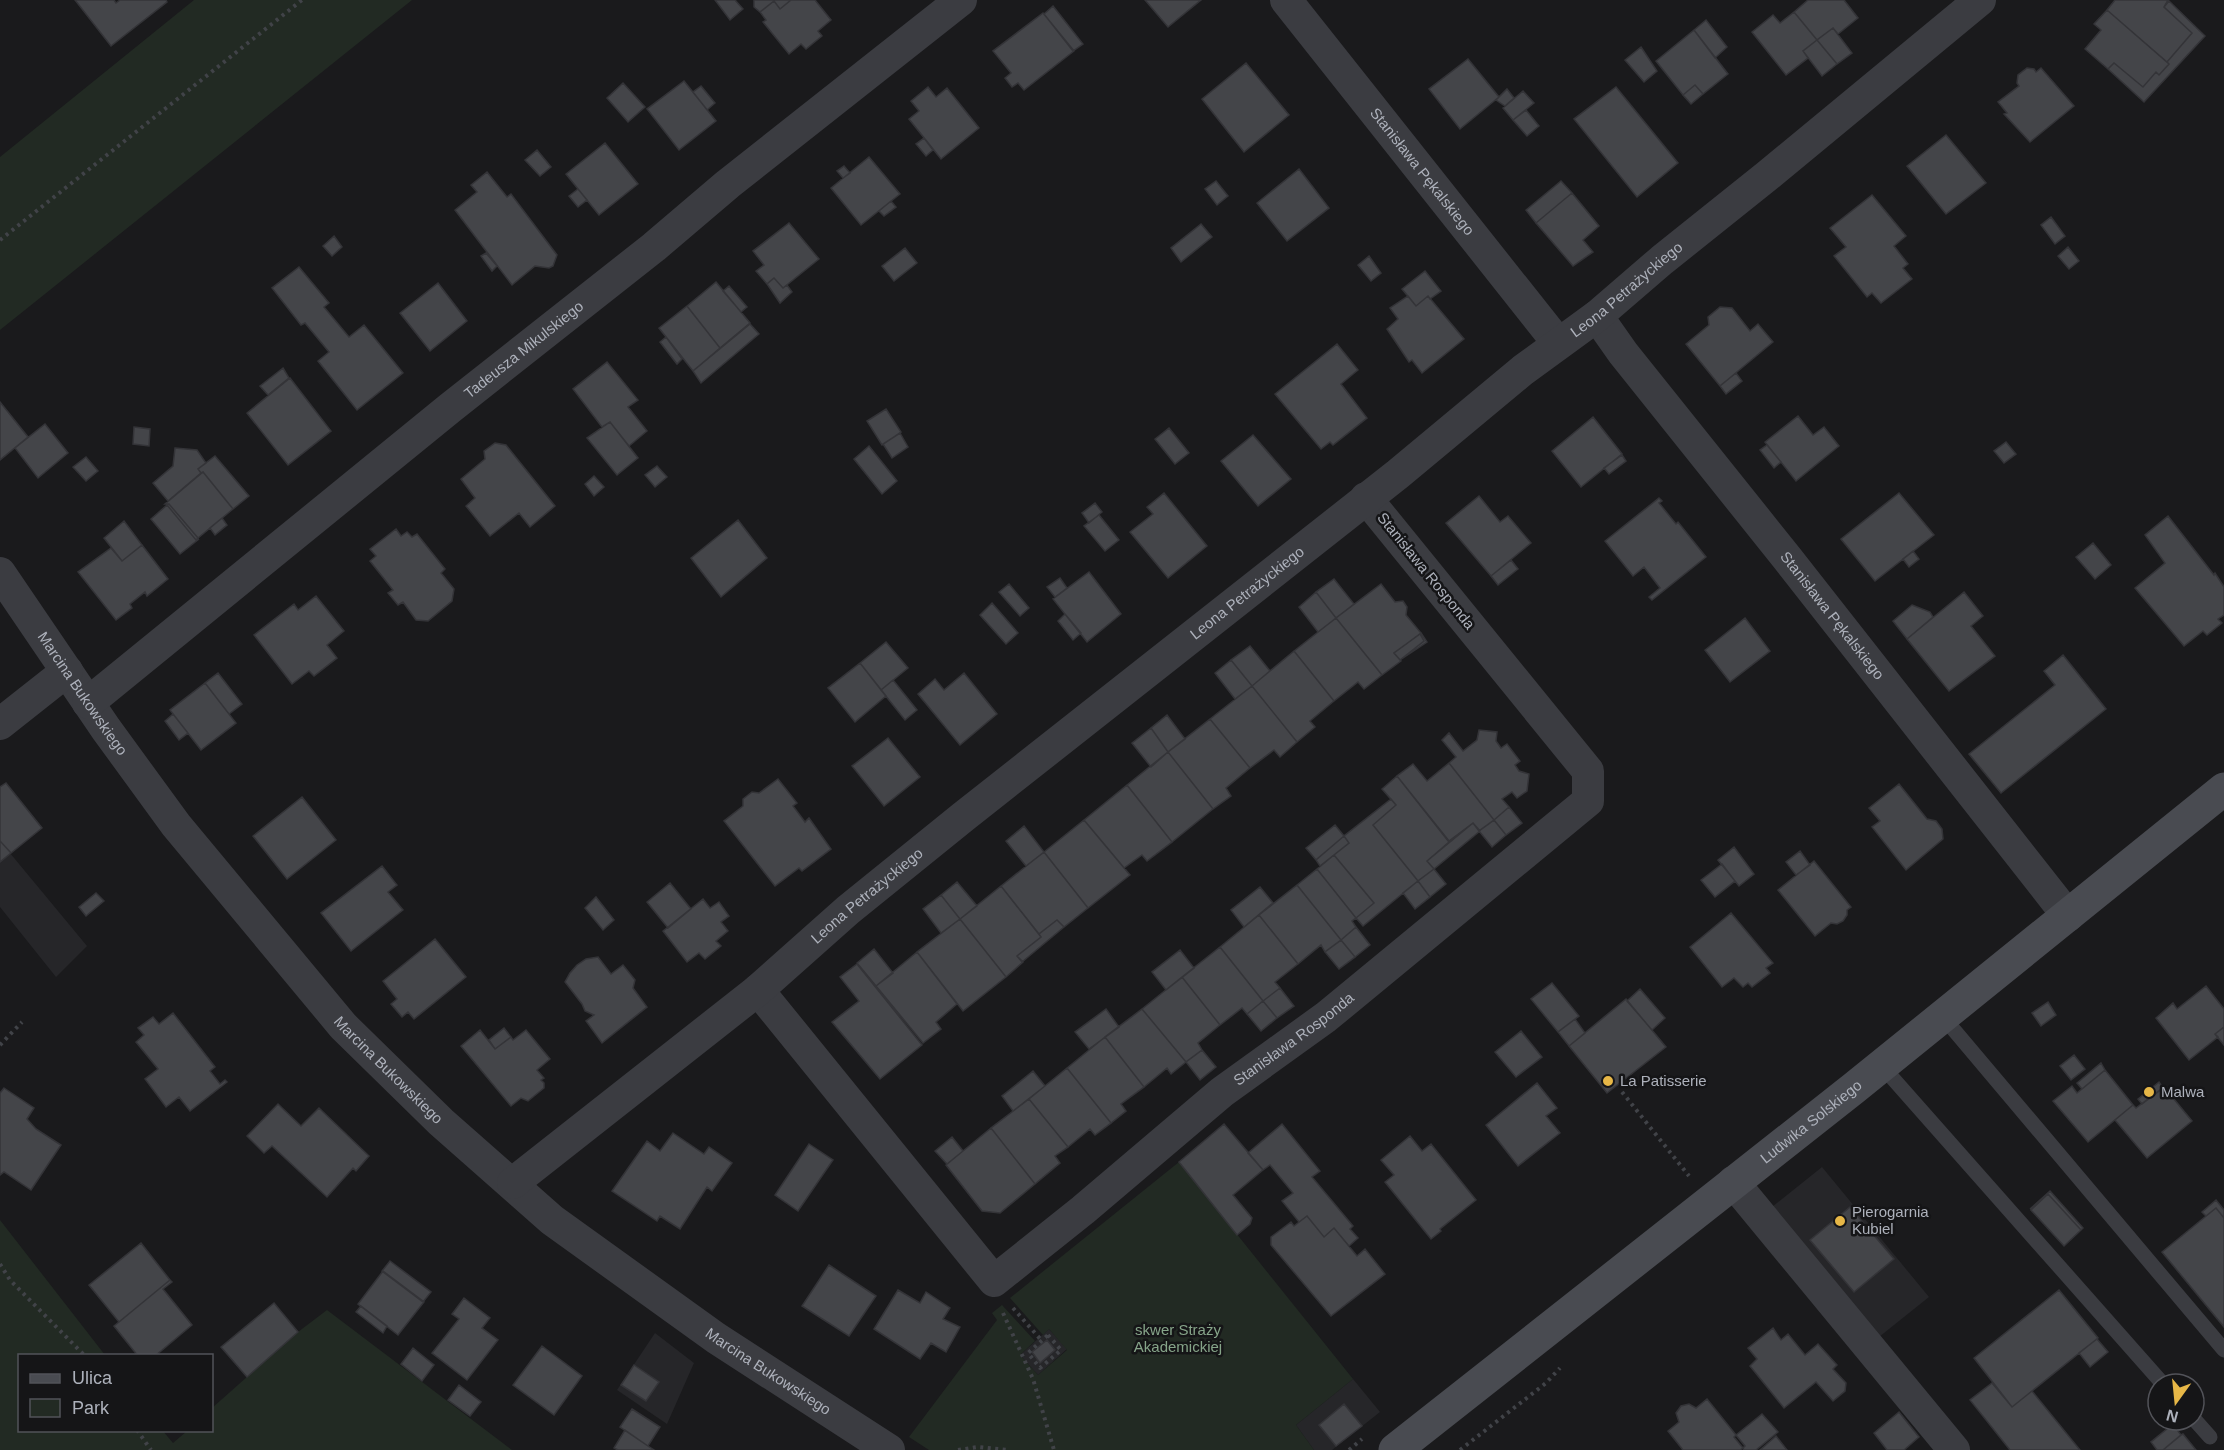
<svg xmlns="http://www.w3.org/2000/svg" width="2224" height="1450" font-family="Arial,sans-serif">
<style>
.built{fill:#262629}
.green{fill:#222a23}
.building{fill:#444549;stroke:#343438;stroke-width:1.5}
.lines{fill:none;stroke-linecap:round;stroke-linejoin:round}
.path{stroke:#414348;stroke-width:4;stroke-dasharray:3 4.5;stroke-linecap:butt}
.lane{stroke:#3b3c41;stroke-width:15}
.street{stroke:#3b3c41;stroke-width:32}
.secondary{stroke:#494b51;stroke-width:33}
.poi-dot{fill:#e7b747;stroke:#151517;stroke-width:2}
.labels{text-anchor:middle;stroke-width:5;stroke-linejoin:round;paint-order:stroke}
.street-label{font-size:15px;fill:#adb1bb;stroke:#151517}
.poi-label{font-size:15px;fill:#adb1bb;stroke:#151517;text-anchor:start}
.park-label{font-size:15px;fill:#86a489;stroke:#151517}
</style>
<rect width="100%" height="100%" fill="#1a1a1c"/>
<!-- built -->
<path class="built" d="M0 841 87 946 56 977 0 907Z
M1822 1167 1929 1297 1879 1337 1772 1207Z
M1049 1329 1067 1349 1038 1375 1020 1355Z
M655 1333 694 1363 667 1424 617 1390Z
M1353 1379 1380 1412 1332 1450H1314L1296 1425Z"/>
<!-- green -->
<path class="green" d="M194 0H412L0 330V157Z
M1179 1162 1353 1379 1296 1425 1314 1450H929L909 1437 997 1320 992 1313 1002 1305 1035 1341 1020 1355 1038 1375 1067 1350 1049 1329 1043 1335 1010 1298Z
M0 1220 105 1355 20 1356V1430L163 1431 173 1443 187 1431 212 1430V1408L298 1332 327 1310 512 1450H0Z"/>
<!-- building -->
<path class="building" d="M75 0H114L116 3 120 0H166L167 2 111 46Z
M715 0H735L743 9 730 20Z
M754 0H791L780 9 774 1 760 12 754 7Z
M791 0H815L831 20 818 31 822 36 806 49 801 44 789 54 763 22 766 20 760 12 774 1 780 9Z
M1145 0H1201L1168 27Z
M1808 0H1844L1858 18 1838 34 1833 28 1817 40 1794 12Z
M2115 0H2168L2164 7 2192 33 2167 62 2107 10Z
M2169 1 2205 36 2144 102 2108 69 2114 63 2143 87 2156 72 2159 75 2169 64 2167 62 2192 33 2164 7Z
M1053 6 1083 44 1073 51 1044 14Z
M2107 10 2169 64 2159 75 2156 72 2143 87 2114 63 2108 69 2085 49 2101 30 2094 24Z
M1794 12 1817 40 1803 51 1808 58 1786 75 1752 32 1773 15 1780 23Z
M1043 13 1074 51 1024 90 1018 83 1012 87 1005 78 1011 73 993 51Z
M1706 20 1727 47 1715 58 1694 30Z
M1833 28 1852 53 1837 64 1817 40Z
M1694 30 1728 74 1703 94 1695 85 1683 95 1656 61Z
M1817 40 1837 64 1822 76 1803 51Z
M1641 47 1657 71 1644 82 1625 60Z
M1468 59 1499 97 1460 129 1429 89Z
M1246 63 1289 115 1244 152 1202 99Z
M2027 68 2034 69 2036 72 2041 68 2074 106 2030 142 2004 114 2007 113 1998 102 2019 86 2017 83 2018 75Z
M684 81 716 121 679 150 647 109Z
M623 83 645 107 628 122 607 98Z
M1695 85 1703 94 1691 104 1683 95Z
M701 86 715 103 707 110 693 92Z
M928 87 936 97 947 88 979 128 941 159 909 119 919 111 911 101Z
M1616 87 1678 163 1637 197 1574 119Z
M1507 89 1514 98 1505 106 1496 100Z
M1523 91 1534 103 1513 120 1503 108Z
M1526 110 1539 126 1527 136 1513 120Z
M1946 135 1986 183 1946 214 1907 166Z
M924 138 933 150 926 156 916 144Z
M605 143 638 184 599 215 566 174Z
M537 150 551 167 540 176 525 160Z
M869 157 900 194 861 225 831 188Z
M844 166 850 173 843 178 837 171Z
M1299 169 1329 208 1287 241 1257 203Z
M487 172 507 197 511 194 557 255 553 266 549 268 535 266 512 285 455 210 477 192 471 185Z
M1216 181 1228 196 1217 205 1205 189Z
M1561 181 1572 193 1536 223 1526 210Z
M578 189 587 200 578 207 569 196Z
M1572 193 1599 226 1583 240 1593 252 1573 266 1536 223Z
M1872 195 1906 236 1894 246 1908 264 1903 268 1912 279 1881 303 1872 293 1867 297 1834 256 1846 247 1830 228Z
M891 201 896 207 884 216 879 211Z
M2051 217 2065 236 2055 244 2041 225Z
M789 223 819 259 783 288 774 278 767 284 756 271 764 265 753 251Z
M1201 224 1212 237 1181 262 1171 248Z
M334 236 342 247 332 256 323 246Z
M2068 247 2079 261 2069 269 2058 256Z
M905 248 917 263 894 281 882 266Z
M486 253 497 266 492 271 481 256Z
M1369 256 1381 273 1371 281 1358 265Z
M299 267 329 303 324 307 349 337 364 325 403 373 357 410 318 361 329 352 305 323 301 325 272 288Z
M1425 271 1441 291 1430 299 1428 296 1416 306 1402 289Z
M774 278 783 288 787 285 792 292 780 303 767 284Z
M716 282 750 323 720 348 687 306Z
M438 283 467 321 430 351 400 313Z
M729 286 747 307 741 312 723 291Z
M1408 296 1416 306 1428 296 1464 339 1422 373 1412 360 1409 362 1387 329 1398 319 1390 308Z
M687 306 720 348 693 371 659 328Z
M1720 307 1732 308 1750 331 1758 324 1773 342 1720 386 1686 344 1709 325 1708 317Z
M750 324 759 334 701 383 693 371Z
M666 337 682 359 677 364 660 342Z
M1337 344 1358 370 1341 384 1367 418 1333 445 1330 442 1321 449 1275 394Z
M607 362 638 400 628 407 647 431 629 446 610 422 602 427 573 389Z
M283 368 289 378 268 395 260 386Z
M1736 373 1742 381 1726 394 1720 386Z
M290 378 331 431 288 465 247 413Z
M0 402 28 437 0 460Z
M886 409 901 432 882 445 867 421Z
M1798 416 1813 435 1824 427 1839 446 1796 481 1765 442Z
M1593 417 1622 454 1581 487 1552 451Z
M610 422 638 458 617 475 587 438Z
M45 424 68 453 38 478 15 448Z
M134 427 150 429 149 446 133 444Z
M1169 428 1189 453 1175 464 1155 439Z
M900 433 908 447 892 458 883 444Z
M1253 435 1291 479 1258 506 1221 461Z
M2006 442 2016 454 2004 463 1994 451Z
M495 443 506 445 555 506 530 527 519 513 490 536 466 506 475 498 461 479 485 459 484 451Z
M1767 445 1781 462 1774 468 1760 450Z
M869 446 897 481 882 494 854 459Z
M175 448 197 450 206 463 198 469 201 473 168 501 153 483 173 466Z
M1622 455 1626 461 1609 474 1604 468Z
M215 456 249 496 233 509 203 472 201 473 198 469Z
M86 457 98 471 86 481 73 467Z
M657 466 667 477 655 487 645 475Z
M203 472 233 509 198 538 169 504H165Z
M594 476 604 487 594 496 585 484Z
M1164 493 1207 546 1168 578 1130 532 1153 514 1147 507Z
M1899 493 1934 535 1875 581 1841 539Z
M1479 496 1500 522 1508 516 1531 543 1491 576 1446 523Z
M1659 498 1662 501 1659 503 1676 524 1678 522 1706 557 1652 600 1649 597 1660 588 1644 567 1633 576 1605 541Z
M1095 503 1102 512 1089 523 1082 513Z
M169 504 198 538 196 540 167 505Z
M167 505 196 540 199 539 180 554 151 519Z
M1099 515 1119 540 1105 551 1084 526Z
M2168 516 2214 575 2215 573 2224 587V615L2218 619 2222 623 2207 635 2203 631 2184 646 2135 588 2165 563 2145 535Z
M222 518 227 525 215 535 210 528Z
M738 520 767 558 721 597 691 558Z
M124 521 142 545 122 561 104 538Z
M396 529 401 536 407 532 412 537 417 534 445 569 441 573 454 589 452 601 428 621 416 620 403 602 398 605 388 593 393 590 370 561 376 556 370 549Z
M2093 543 2111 565 2095 579 2076 557Z
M142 545 168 579 147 596 145 592 130 604 132 608 116 620 78 572 111 548 122 561Z
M1913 551 1919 559 1909 567 1903 559Z
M1511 560 1518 569 1498 585 1491 576Z
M1089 572 1121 614 1087 642 1053 599Z
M1060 578 1067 588 1055 597 1047 587Z
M1334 579 1354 604 1336 618 1316 592Z
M1009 584 1029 608 1020 616 999 592Z
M1381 584 1395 602 1403 601 1407 607 1406 615 1421 633 1394 653 1401 661 1382 675 1336 618Z
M1316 592 1336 618 1318 632 1299 607Z
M1964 592 1983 616 1971 626 1995 656 1949 691 1907 639Z
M316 596 344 631 327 645 337 658 314 676 309 671 292 684 254 635 294 604 298 610Z
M992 603 1018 633 1006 644 980 615Z
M1912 605 1930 612 1933 617 1907 639 1893 621Z
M1065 614 1081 633 1073 640 1058 621Z
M1336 618 1382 675 1364 689 1358 682 1334 701 1294 651Z
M1745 618 1770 651 1730 682 1705 650Z
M1421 633 1427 642 1400 660 1424 641 1420 634Z
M1420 634 1424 641 1400 660 1394 653Z
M886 642 908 668 881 690 860 663Z
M1250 646 1270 671 1252 686 1231 660Z
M1294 651 1334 701 1310 721 1315 727 1297 742 1252 686Z
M2063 655 2106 709 2001 793 1969 754 2055 685 2044 671Z
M1231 660 1252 686 1235 699 1215 673Z
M860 663 886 696 855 722 828 688Z
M218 673 242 704 229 714 205 683Z
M964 673 997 714 960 745 918 694 935 679 944 690Z
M893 680 917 710 905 720 881 690Z
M205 683 236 723 201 750 170 710Z
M1252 686 1297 742 1280 757 1274 750 1250 768 1210 719Z
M173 714 188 733 179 740 165 721Z
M1167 715 1185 739 1168 752 1151 728Z
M1210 719 1250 768 1226 788 1231 796 1213 809 1168 752Z
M1151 728 1168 752 1151 767 1132 743Z
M1479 730 1497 732 1496 741 1501 748 1507 744 1520 761 1515 765 1519 771 1529 774 1527 791 1517 798 1512 792 1502 799 1509 807 1494 820 1449 763 1456 757 1442 740 1449 733 1463 751 1477 740Z
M888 738 920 777 884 806 852 766Z
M1168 752 1213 809 1172 842 1127 785Z
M1449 763 1494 820 1479 831 1473 823 1449 841 1397 776 1413 764 1427 781Z
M1397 776 1449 842 1427 861 1434 869 1418 881 1373 825 1396 805 1382 789Z
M778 779 797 803 793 806 805 822 809 818 831 849 802 871 799 868 775 886 724 821 743 806V799L752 792 759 793Z
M6 783 42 828 11 853 0 841V787Z
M1899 784 1927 819 1936 821 1942 829 1943 839 1906 870 1872 827 1880 821 1869 808Z
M1127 785 1172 842 1147 861 1142 855 1124 868 1084 820Z
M302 797 336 840 287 879 253 836Z
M1391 799 1396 805 1373 825 1418 881 1363 926 1356 918 1374 903 1334 855 1349 843 1344 836Z
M1509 807 1522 823 1506 835 1494 820Z
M1084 820 1130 875 1088 908 1044 852Z
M1494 820 1506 835 1492 847 1479 831Z
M1473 823 1480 831 1434 869 1427 861Z
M1335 825 1344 836 1316 860 1306 848Z
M1024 826 1044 852 1026 866 1006 841Z
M1344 836 1349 843 1320 866 1316 860Z
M0 841 11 853 0 862Z
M1734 847 1754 874 1739 886 1718 860Z
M1800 851 1810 865 1796 875 1786 862Z
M1044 852 1088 908 1064 927 1057 920 1039 934 1001 886Z
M1334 855 1374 903 1356 918 1317 869Z
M1814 861 1851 907 1847 910V915L1843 921 1837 924 1831 923 1815 936 1778 890Z
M1722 864 1735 881 1715 897 1701 880Z
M382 866 397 885 388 892 403 910 351 951 321 913Z
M1317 869 1356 918 1352 921 1356 927 1341 940 1297 885Z
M1434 869 1446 884 1430 897 1418 881Z
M1418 881 1430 897 1415 909 1403 893Z
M957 882 977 906 960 919 941 895Z
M670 883 691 909 668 928 647 902Z
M1297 885 1341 940 1325 952 1321 945 1298 964 1259 915Z
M1001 886 1041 937 1017 956 1023 962 1006 977 960 919Z
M1260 887 1273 903 1244 927 1231 910Z
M96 893 104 901 86 916 79 907Z
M941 895 960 919 941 933 923 909Z
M596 897 614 920 603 930 585 908Z
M703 899 710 908 719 902 729 916 721 922 728 931 716 941 721 946 705 959 699 953 687 962 663 931Z
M1731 913 1773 963 1766 968 1770 973 1752 987 1748 983 1743 987 1734 978 1722 987 1690 947Z
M1259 915 1298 964 1275 982 1280 988 1263 1001 1220 947Z
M960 919 1006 977 963 1011 917 952Z
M1057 920 1064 927 1022 962 1017 956 1041 937 1039 934Z
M1356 927 1370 945 1355 957 1341 940Z
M435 939 466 977 414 1019 408 1012 402 1017 391 1004 397 999 383 981Z
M1341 940 1355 957 1339 969 1325 952Z
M1220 947 1263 1001 1247 1014 1242 1008 1220 1025 1182 977Z
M874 949 893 973 876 986 857 963Z
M1180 950 1194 968 1166 990 1152 972Z
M917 952 957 1004 936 1022 941 1029 923 1043 876 986Z
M598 957 611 974 623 965 635 980 633 988 647 1007 602 1043 586 1021 594 1015 585 1011 582 1004 565 982 570 973 577 965 586 959Z
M857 964 922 1045 880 1079 832 1022 859 1001 840 977Z
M1182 977 1220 1025 1198 1043 1202 1050 1186 1062 1142 1009Z
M1552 983 1579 1016 1558 1032 1531 999Z
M2206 986 2224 1009V1027L2215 1034 2218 1037 2189 1060 2156 1018 2173 1003 2177 1009Z
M1280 988 1294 1006 1277 1018 1263 1001Z
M1640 989 1665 1018 1652 1030 1627 1001Z
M1626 999 1666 1047 1607 1093 1569 1046Z
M1263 1001 1277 1018 1261 1031 1247 1014Z
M2048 1002 2056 1015 2041 1026 2032 1013Z
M1106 1009 1119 1027 1089 1049 1075 1032Z
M1142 1009 1186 1062 1171 1074 1167 1068 1144 1087 1105 1037Z
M173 1013 215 1067 210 1071 220 1084 225 1080 227 1082 190 1111 179 1097 166 1107 145 1079 158 1069 136 1042 144 1035 138 1028 153 1017 159 1024Z
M1575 1019 1585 1033 1569 1046 1558 1032Z
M2224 1027V1045L2215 1034Z
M504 1028 511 1037 495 1049 489 1040Z
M480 1030 495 1049 511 1037 513 1040 526 1030 550 1059 537 1070 544 1078 541 1080 544 1083V1088L528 1101 521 1098 511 1106 461 1046Z
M1521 1031 1542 1057 1516 1077 1495 1052Z
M1105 1037 1144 1087 1121 1104 1126 1111 1111 1123 1067 1068Z
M1202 1050 1216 1067 1200 1080 1186 1062Z
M2074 1055 2085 1069 2071 1080 2060 1066Z
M2101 1063 2105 1070 2082 1089 2077 1083Z
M1067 1068 1111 1123 1095 1135 1090 1129 1068 1147 1029 1099Z
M2105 1070 2133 1105 2088 1142 2053 1101 2072 1086 2077 1093Z
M1033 1071 1045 1086 1013 1111 1002 1096Z
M2159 1082 2163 1088 2142 1104 2138 1099Z
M1537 1083 1557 1108 1546 1116 1560 1133 1518 1166 1486 1125Z
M2164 1087 2192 1121 2147 1158 2115 1120 2133 1105 2136 1108Z
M4 1088 34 1108 27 1119 36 1129 61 1145 31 1190 4 1172 0 1175V1093Z
M1029 1099 1068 1147 1055 1156 1060 1163 1035 1184 991 1128Z
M278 1104 301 1126 319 1108 369 1156 356 1171 353 1168 327 1197 272 1146 264 1153 247 1136Z
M1224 1124 1263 1170 1233 1195 1252 1218 1250 1224 1237 1235 1179 1162Z
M1282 1124 1320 1171 1312 1177 1353 1226 1350 1229 1358 1238 1349 1246 1334 1228 1324 1237 1307 1216 1299 1222 1282 1201 1293 1193 1270 1165 1263 1170 1248 1153Z
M991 1128 1035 1184 1000 1213 982 1211 946 1165Z
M673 1133 704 1154 709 1147 732 1163 712 1191 707 1187 680 1229 660 1216 657 1221 612 1191 647 1141 660 1151Z
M1410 1136 1422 1151 1431 1144 1476 1200 1440 1229 1441 1231 1431 1239 1385 1182 1394 1175 1381 1160Z
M952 1137 963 1151 947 1164 935 1151Z
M809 1144 833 1160 798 1211 775 1195Z
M2050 1191 2083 1228 2081 1230 2048 1194 2030 1209Z
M2048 1194 2081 1230 2064 1246 2031 1210Z
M2216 1200 2224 1210V1218L2216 1208 2206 1216 2202 1212Z
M1850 1207 1894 1259 1854 1292 1810 1240Z
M2216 1208 2224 1218V1327L2162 1252Z
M1307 1216 1324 1237 1334 1228 1357 1256 1365 1249 1385 1274 1331 1316 1271 1245V1237L1291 1222 1294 1226Z
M141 1243 170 1280 119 1322 89 1285Z
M390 1261 431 1292 423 1302 382 1271Z
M829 1265 876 1296 849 1336 802 1306Z
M383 1271 424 1302 398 1335 358 1304Z
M170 1280 172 1282 163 1289 192 1325 155 1356H138L114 1326Z
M898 1290 920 1303 926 1292 950 1308 943 1319 960 1327 946 1352 931 1343 920 1359 874 1329Z
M2059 1290 2098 1338 2012 1407 1974 1358Z
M464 1298 490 1318 482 1328 498 1340 467 1380 432 1353 459 1319 452 1314Z
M274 1303 298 1332 247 1377 221 1347Z
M361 1306 387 1326 383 1333 356 1312Z
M1773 1328 1781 1340 1788 1334 1805 1355 1818 1344 1837 1365 1833 1369 1846 1383 1845 1391 1833 1401 1816 1382 1784 1408 1750 1366 1757 1359 1748 1348Z
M2097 1339 2108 1352 2090 1367 2079 1353Z
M1047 1340 1055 1350 1040 1363 1032 1352Z
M542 1346 582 1376 554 1415 513 1385Z
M413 1348 434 1365 422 1381 401 1364Z
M634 1365 659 1382 646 1401 621 1385Z
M1992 1383 2012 1407 2032 1391 2080 1450H2010L1970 1400Z
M459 1385 481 1402 470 1416 448 1400Z
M1707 1399 1736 1435 1734 1437 1743 1448 1740 1450H1683L1668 1431 1679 1422 1676 1413 1681 1406 1689 1404 1696 1408Z
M1344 1404 1362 1426 1336 1446 1319 1425Z
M632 1409 660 1427 648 1446 620 1427Z
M1899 1412 1919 1437 1904 1450H1887L1874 1433Z
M1762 1414 1778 1432 1756 1450H1744L1743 1448 1745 1446 1736 1435Z
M2173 1424 2181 1435 2163 1450H2157L2151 1442Z
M625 1430 648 1446 654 1450H618L614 1448Z
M2183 1434 2196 1450H2163L2181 1435Z
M1776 1436 1787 1450H1760Z"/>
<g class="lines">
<!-- path -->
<path class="path" d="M0 240 302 0
M0 1045 22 1022
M1622 1092 1689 1176
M0 1264 10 1280 85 1356
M1013 1308 1042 1341
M1003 1313 1033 1379 1054 1450
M1048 1335 1061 1350 1040 1368 1028 1353Z
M137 1430 151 1450
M958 1450 978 1447 1007 1450
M1349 1450 1362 1439
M1460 1450 1546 1383 1560 1368"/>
<!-- lane -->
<path class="lane" d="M1943 1017 2224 1350
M1881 1065 2163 1384
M2194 1419 2210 1437"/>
<!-- street -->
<g class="street">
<path id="s1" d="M1286 0 1558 343"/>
<path id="s2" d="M1597 316 1623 353 1787 558 2068 916"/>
<path id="s3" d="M0 573 106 729 176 825 343 1026 441 1122 552 1220 716 1338 889 1450"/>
<path id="s4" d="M88 703 450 408 654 247 728 184 961 0"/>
<path d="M0 724 67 671"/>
<path id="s5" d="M758 990 994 1281 1083 1210 1222 1092 1326 1017 1588 801V771L1366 498"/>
<path d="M1733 1182 1954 1450"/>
<path id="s6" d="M513 1183 758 990 848 910 963 817 1398 474 1523 370 1597 316 1662 260 1767 176 1980 0"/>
</g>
<!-- secondary -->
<path class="secondary" id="s7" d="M1395 1450 1854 1088 2224 789"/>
</g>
<!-- markers -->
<g class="poi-dot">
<circle cx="1608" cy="1081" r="6"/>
<circle cx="2149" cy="1092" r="6"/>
<circle cx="1840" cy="1221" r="6"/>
</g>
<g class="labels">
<!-- street labels -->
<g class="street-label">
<text dy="5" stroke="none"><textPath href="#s1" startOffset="219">Stanisława Pękalskiego</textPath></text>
<text dy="5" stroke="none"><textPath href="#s6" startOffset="1428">Leona Petrażyckiego</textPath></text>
<text dy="5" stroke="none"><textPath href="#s4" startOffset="561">Tadeusza Mikulskiego</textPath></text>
<text transform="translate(1426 571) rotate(51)" y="5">Stanisława Rosponda</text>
<text dy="5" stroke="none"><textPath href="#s6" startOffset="942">Leona Petrażyckiego</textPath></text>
<text dy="5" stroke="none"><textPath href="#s2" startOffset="381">Stanisława Pękalskiego</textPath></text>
<text dy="5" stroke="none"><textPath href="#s3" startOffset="146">Marcina Bukowskiego</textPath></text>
<text dy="5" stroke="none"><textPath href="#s6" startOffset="456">Leona Petrażyckiego</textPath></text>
<text dy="5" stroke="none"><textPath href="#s5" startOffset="760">Stanisława Rosponda</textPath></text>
<text dy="5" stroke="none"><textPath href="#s3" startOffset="632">Marcina Bukowskiego</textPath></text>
<text dy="5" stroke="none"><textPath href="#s7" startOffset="530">Ludwika Solskiego</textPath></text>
<text dy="5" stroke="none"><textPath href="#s3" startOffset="1118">Marcina Bukowskiego</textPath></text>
</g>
<!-- poi labels -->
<g class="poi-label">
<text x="1620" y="1086">La Patisserie</text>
<text x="2161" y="1097">Malwa</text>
<text x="1852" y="1217">Pierogarnia<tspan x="1852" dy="17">Kubiel</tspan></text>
</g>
<!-- park labels -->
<g class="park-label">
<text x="1178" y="1335">skwer Straży<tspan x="1178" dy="17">Akademickiej</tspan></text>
</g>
</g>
<!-- legend -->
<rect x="18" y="1354" width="195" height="78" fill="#151517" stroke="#525359" stroke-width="1.5"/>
<rect x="30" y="1374" width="30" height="9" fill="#494b51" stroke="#525359" stroke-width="1.5"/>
<text x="72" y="1384" font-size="18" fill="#adb1bb">Ulica</text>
<rect x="30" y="1399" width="30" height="18" fill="#222a23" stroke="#525359" stroke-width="1.5"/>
<text x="72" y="1414" font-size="18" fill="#adb1bb">Park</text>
<!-- north arrow -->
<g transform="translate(2176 1402) rotate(195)"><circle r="28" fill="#151517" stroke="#525359" stroke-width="1.5"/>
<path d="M0-4.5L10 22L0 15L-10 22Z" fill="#e7b747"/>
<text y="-9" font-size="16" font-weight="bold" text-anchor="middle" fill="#adb1bb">N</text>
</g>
</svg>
